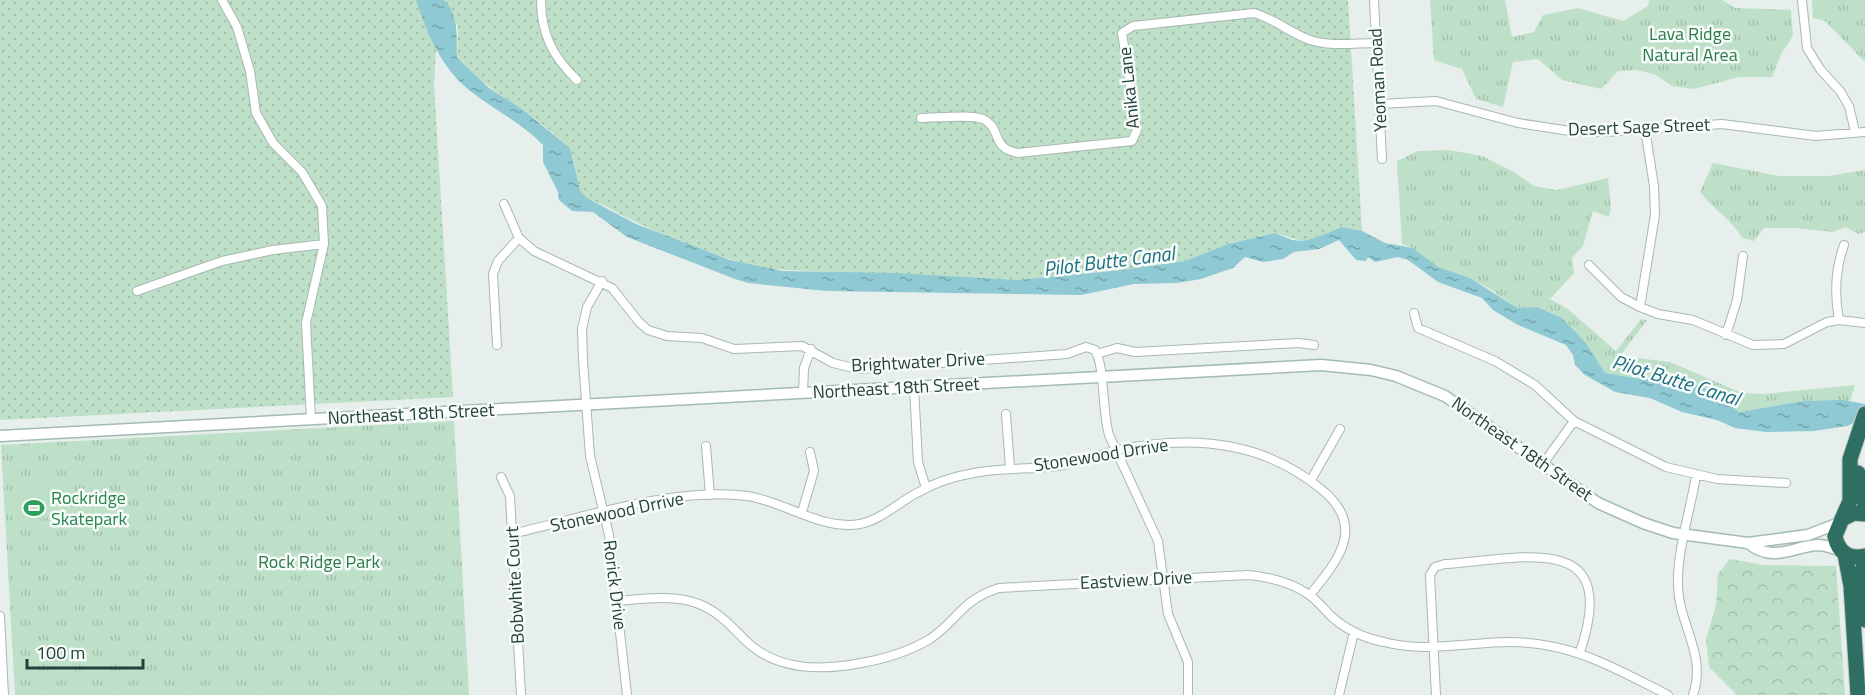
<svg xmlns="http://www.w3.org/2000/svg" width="1865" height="695" font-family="'Titillium Web',sans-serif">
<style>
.grass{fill:url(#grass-dots)}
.forest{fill:url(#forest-crowns)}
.park{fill:url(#park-tufts)}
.pitch{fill:#bfe0c8}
.water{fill:url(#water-ripples)}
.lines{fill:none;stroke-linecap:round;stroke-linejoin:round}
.street-casing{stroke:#a8b8b2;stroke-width:10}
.secondary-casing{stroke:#a4bbb3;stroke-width:13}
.highway-casing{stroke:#c2cac8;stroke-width:17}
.street{stroke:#fff;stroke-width:8}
.secondary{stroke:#fff;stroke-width:10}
.highway{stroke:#2f6f62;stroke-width:15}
.labels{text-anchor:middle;stroke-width:5;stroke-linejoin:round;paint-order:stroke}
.park-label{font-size:18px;fill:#2d7a4b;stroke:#f7fbf9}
.street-label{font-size:18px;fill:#24423a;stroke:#f7fbf9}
.leisure-label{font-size:18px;fill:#27864d;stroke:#f7fbf9;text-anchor:start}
.water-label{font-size:20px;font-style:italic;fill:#1c6f80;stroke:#f7fbf9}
</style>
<defs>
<pattern id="grass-dots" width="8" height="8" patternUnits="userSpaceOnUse" patternTransform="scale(1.5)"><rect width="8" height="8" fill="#bfe0c8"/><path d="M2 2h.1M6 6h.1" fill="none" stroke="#a4c1ad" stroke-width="1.8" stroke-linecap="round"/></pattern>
<pattern id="forest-crowns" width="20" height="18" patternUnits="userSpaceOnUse" patternTransform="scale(1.5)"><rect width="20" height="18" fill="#bfe0c8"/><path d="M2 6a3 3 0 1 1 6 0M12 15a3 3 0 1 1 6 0" fill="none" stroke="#a4c1ad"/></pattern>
<pattern id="park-tufts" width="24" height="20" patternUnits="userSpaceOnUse" patternTransform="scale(1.5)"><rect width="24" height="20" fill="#bfe0c8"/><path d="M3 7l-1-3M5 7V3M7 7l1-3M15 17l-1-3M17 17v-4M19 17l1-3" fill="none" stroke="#a4c1ad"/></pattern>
<pattern id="water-ripples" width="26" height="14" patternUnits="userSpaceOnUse" patternTransform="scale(1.5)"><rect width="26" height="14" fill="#8ec9d4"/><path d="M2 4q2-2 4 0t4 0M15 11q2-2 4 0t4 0" fill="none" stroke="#74a5ad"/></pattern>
</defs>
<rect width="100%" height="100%" fill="#e6efeb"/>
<!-- grass -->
<path class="grass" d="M0 0H439L434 85 453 397 0 420Z
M444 0H1348L1362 231 1342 227 1315 238 1302 241 1275 233 1228 244 1185 261 1122 270 1017 280 765 269C711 255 657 235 609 208 599 202 589 202 581 193 570 177 582 158 561 140 528 110 487 91 457 58L458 27Z"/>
<!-- forest -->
<path class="forest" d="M1730 559 1763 565 1836 566 1845 695H1737L1709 667 1706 639 1716 605 1718 574Z"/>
<!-- park -->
<path class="park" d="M1430 0H1505L1512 37 1534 32 1543 15 1578 8 1623 21 1648 6 1649 0H1722L1735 8 1791 10 1793 36 1781 54 1772 77H1739L1694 89 1672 86 1654 74 1636 70 1618 71 1601 89 1562 80 1538 59 1513 62 1503 107 1476 99 1462 69 1434 60Z
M1812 0H1865V62L1825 21 1813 18Z
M1449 150 1482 156 1514 172 1534 186 1557 190 1608 178 1611 209 1609 217 1593 211 1583 246 1572 258 1574 273 1550 299 1568 309 1616 351 1641 319 1647 320 1620 356 1670 362 1742 393 1764 394 1855 385 1850 401H1803L1740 412 1735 409 1730 400 1684 379H1641L1605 373 1586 343 1562 318 1537 307 1517 308 1512 305 1490 289 1470 278 1438 267 1413 248 1402 244 1397 161 1418 151Z
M1713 163 1779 176H1829L1865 170V232L1858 234 1846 227 1833 232 1797 228H1764L1754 241 1742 238C1732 220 1713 209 1700 192Z
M454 421 469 695H15L1 445Z"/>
<!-- pitch -->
<path class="pitch" d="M31 484 51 485 58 504 48 517 39 519 28 515 33 528 27 533 22 517 12 508 10 493Z"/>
<!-- water -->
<path class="water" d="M416 0H444C460 17 456 37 457 58L489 88 523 110 570 148 580 191 587 198 636 224 730 260 782 271 893 273 1017 280 1122 270 1185 261 1228 244 1275 233 1292 240 1302 241 1315 238 1342 227 1362 231 1385 243 1413 248 1438 267 1470 278 1517 308 1537 307 1562 318 1586 343 1605 373 1641 379H1684L1730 400 1735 409 1740 412 1803 401 1843 400 1865 404V418L1847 426 1814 431 1766 432 1735 428 1717 420 1682 412 1650 398 1615 392 1585 375 1575 365 1573 355 1566 345 1518 325 1493 310 1482 298 1438 282 1408 260 1398 257 1375 262 1368 257 1366 261 1356 260 1339 240 1319 249 1294 252 1283 259 1263 262 1245 257 1233 268 1201 279 1177 283 1134 284 1081 295 827 291 748 283 735 279 627 237 593 212 572 211 559 200 558 192 543 162V145C522 123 493 109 469 90 441 67 427 34 416 0Z"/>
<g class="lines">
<!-- street casing -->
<g class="street-casing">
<path id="street" d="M222 0 237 27 250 71 256 113 273 143 302 172 322 206 324 244 306 323 311 419
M541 0C541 34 553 57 577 80
M1374 0 1382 159
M1802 0 1807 48 1820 69 1840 91 1849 106 1855 132
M1380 104 1436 101 1518 123 1570 131 1606 132 1722 124 1816 136 1865 132
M921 118C936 118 971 114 983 119 1003 129 990 148 1018 153L1132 141 1137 130 1122 33 1133 26 1254 13C1275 19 1290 33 1310 40 1331 47 1355 43 1377 43
M504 204 519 238 534 251 612 288 639 322 648 330 667 336 702 338 734 349 802 346 833 363 858 369 1067 354 1086 347 1095 350C1105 367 1102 411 1109 435L1158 541 1168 614 1188 662V695
M1589 265 1621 297 1640 307 1658 314 1693 320 1753 345 1784 344 1827 322 1839 320 1865 323
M602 281 587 307 582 329 583 360 590 456 609 535 627 695
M137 291 222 261 273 250 324 244
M1640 307 1655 215 1654 186 1645 129
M1414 313 1418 328 1495 361 1535 385 1574 421 1666 467 1717 479 1786 483
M1839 320C1834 293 1835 270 1844 245
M1726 335 1737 300 1743 256
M497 345 493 274 498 261 519 238
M1097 354 1117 348 1135 352 1299 343 1314 345
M914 387 918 462 926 488
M803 392 804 368 811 349
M1006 414 1010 468
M706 446 710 495
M1543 464 1574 421
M501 477 510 496 521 695
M1311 480 1340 429
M802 512 814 471 810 452
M512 534C581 518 677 486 747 496 784 501 822 531 860 524 880 520 897 504 915 494 932 484 955 476 974 473 1002 467 1030 470 1057 466 1078 463 1098 455 1118 450 1190 435 1263 441 1321 489 1367 526 1339 559 1310 595
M617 601C643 599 673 594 699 604 719 612 730 625 745 640 776 671 820 671 861 663 884 659 910 651 930 639 958 620 961 600 999 588L1248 575C1270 577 1290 582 1308 594 1317 600 1324 609 1331 616 1346 630 1364 638 1384 642 1425 653 1468 642 1511 642 1574 643 1614 668 1668 695
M0 616 4 695
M1339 695 1354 632
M1436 695 1430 575 1435 567 1445 564C1522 559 1622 529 1580 652
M1693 695C1707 655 1679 625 1678 586 1677 550 1690 512 1696 476"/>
</g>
<!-- secondary casing -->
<g class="secondary-casing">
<path id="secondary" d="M0 436 1321 365 1371 370 1396 376 1445 396 1598 503 1643 523 1673 533 1748 543 1808 535 1839 523
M1748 543C1774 564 1793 546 1818 545 1826 545 1835 549 1842 551"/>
</g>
<!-- highway casing -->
<g class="highway-casing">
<path id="highway" d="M1858 473 1865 504
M1865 514 1854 513 1842 519 1835 536C1838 552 1849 560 1865 556
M1842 519 1850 501V459L1865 414
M1845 554 1851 586 1858 695
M1865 562 1860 576 1865 620"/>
</g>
<!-- street -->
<use href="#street" class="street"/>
<!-- secondary -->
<use href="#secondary" class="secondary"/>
<!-- highway -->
<use href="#highway" class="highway"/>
</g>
<!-- icons -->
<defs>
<g id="stadium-bare" transform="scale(1.62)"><path d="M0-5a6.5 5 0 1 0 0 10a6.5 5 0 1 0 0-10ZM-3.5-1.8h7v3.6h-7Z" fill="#2e9e5b" stroke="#f7fbf9" stroke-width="2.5" paint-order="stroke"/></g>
</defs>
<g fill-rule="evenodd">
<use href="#stadium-bare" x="34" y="508"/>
</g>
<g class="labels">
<!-- park labels -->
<g class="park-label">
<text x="1690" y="40">Lava Ridge<tspan x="1690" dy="21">Natural Area</tspan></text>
<text x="319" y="568">Rock Ridge Park</text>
</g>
<!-- street labels -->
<g class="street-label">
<text transform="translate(1378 80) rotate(-93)" y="6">Yeoman Road</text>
<text transform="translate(1129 88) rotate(-96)" y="6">Anika Lane</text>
<text transform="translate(1639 127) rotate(-2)" y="6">Desert Sage Street</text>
<text transform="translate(918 362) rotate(-3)" y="6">Brightwater Drive</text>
<text transform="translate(896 388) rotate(-3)" y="6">Northeast 18th Street</text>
<text transform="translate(411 414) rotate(-3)" y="6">Northeast 18th Street</text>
<text transform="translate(1522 449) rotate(35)" y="6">Northeast 18th Street</text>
<text transform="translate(1101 455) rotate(-9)" y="6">Stonewood Drrive</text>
<text transform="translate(617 512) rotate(-12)" y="6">Stonewood Drrive</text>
<text transform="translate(1136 580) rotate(-3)" y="6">Eastview Drive</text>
<text transform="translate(515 585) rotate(-93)" y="6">Bobwhite Court</text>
<text transform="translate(615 585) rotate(83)" y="6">Rorick Drive</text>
</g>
<!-- leisure labels -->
<g class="leisure-label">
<text x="51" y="504">Rockridge<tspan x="51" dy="21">Skatepark</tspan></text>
</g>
<!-- water labels -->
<g class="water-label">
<text transform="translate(1109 261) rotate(-7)" y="7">Pilot Butte Canal</text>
<text transform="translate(1676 380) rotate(17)" y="7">Pilot Butte Canal</text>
</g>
</g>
<!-- scale -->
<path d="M27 659v9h116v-9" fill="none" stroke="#24423a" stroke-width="3"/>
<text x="36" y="659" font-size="18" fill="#24423a" stroke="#f7fbf9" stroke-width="4.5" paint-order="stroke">100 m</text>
</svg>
